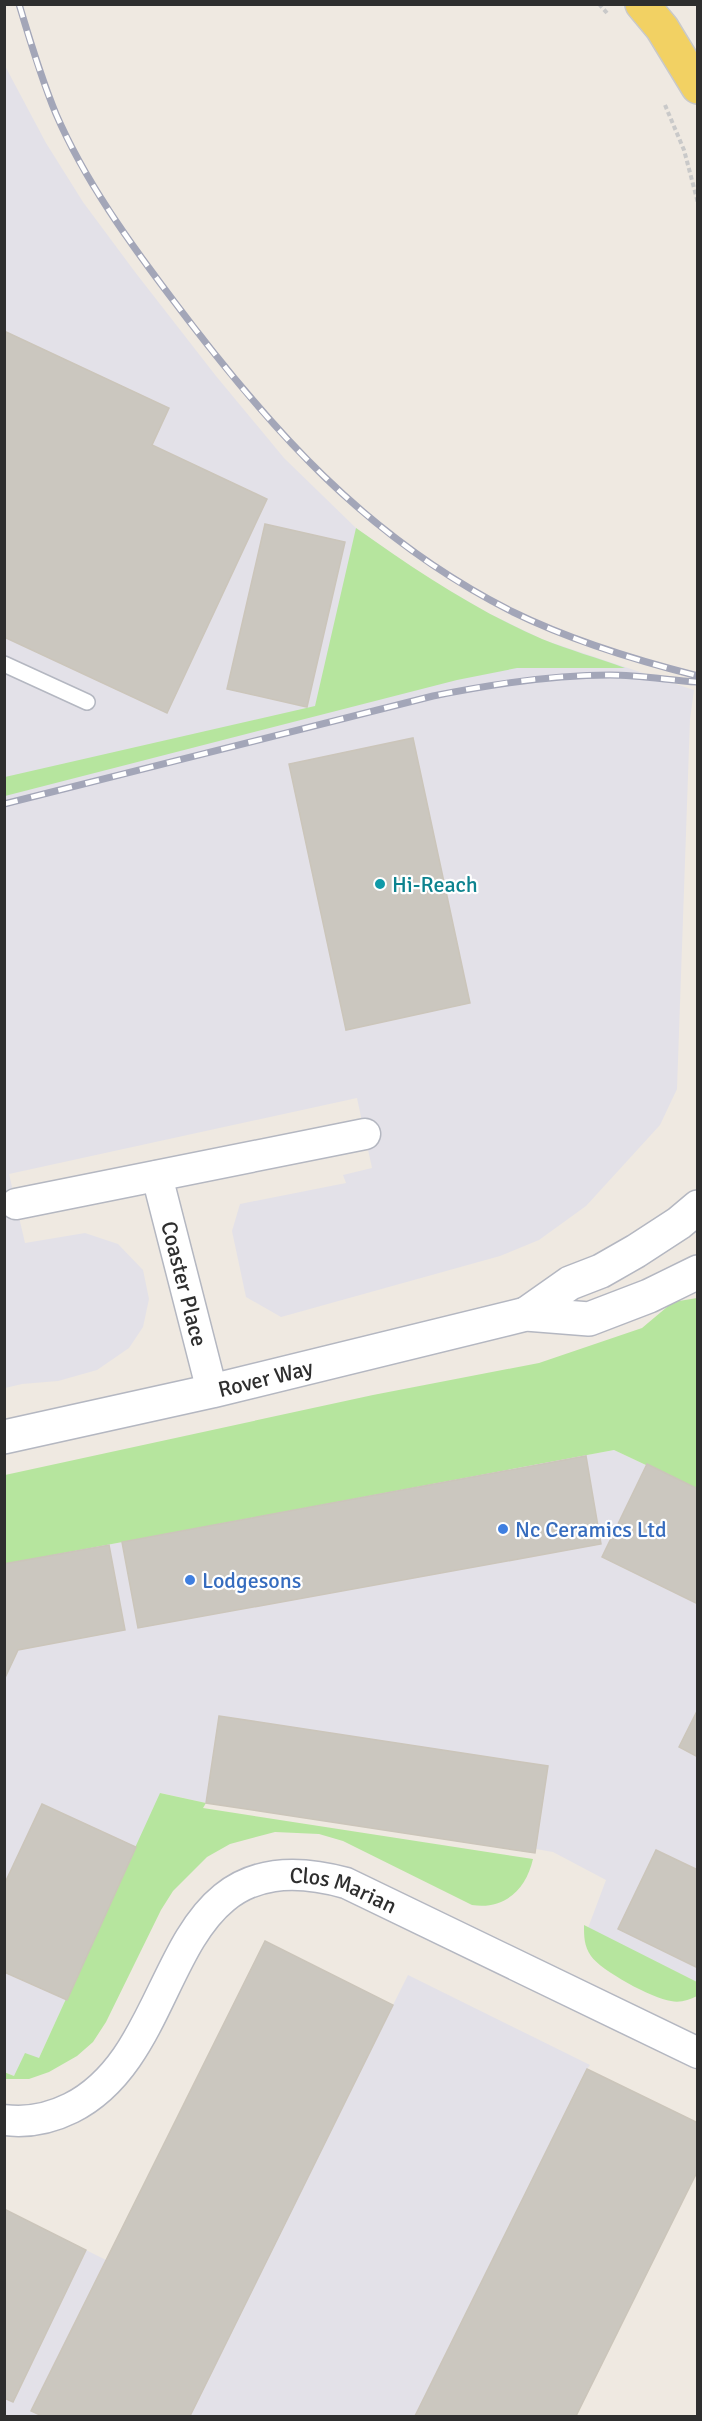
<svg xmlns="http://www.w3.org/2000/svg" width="702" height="2421" font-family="Signika,sans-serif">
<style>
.industrial{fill:#e3e1e8}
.green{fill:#b6e59e}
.building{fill:#cbc7bf;stroke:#cbc5ba;stroke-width:1.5}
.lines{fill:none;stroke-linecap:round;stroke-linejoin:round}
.service-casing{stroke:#b4b7c1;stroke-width:18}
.minor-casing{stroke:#b4b7c1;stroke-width:33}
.tertiary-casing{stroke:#b4b7c1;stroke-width:36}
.primary-casing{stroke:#c9c9c9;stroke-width:36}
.path{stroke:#c9c9c9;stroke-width:4;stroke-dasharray:4.5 3;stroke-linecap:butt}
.service{stroke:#fff;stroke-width:15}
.minor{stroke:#fff;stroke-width:30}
.tertiary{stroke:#fff;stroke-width:33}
.primary{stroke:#f2d163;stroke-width:33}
.rail-casing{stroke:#a3a6b8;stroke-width:7}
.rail{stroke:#fff;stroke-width:4.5;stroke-dasharray:14;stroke-linecap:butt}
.culture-dot{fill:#0f9aa8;stroke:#fff;stroke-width:2}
.shop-dot{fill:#3f7fe0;stroke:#fff;stroke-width:2}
.labels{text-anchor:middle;stroke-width:4.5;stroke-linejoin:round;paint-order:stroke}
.culture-label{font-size:22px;fill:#0d838f;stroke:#fff;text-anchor:start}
.street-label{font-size:22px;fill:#2e2e2e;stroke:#fff}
.shop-label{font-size:22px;fill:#366cbe;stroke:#fff;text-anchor:start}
</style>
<rect width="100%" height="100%" fill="#efe9e1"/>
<!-- industrial -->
<path class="industrial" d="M4 64 46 143 83 202 135 272 216 376 284 458 356 528 423 575 488 613 544 640 694 690 690 719 677 1089 660 1125 586 1206 539 1240 500 1256 281 1317 246 1297 232 1231 240 1204 346 1183 343 1175 372 1168 357 1098 9 1174 25 1243 85 1233 118 1244 143 1270 149 1299 143 1327 129 1348 97 1370 58 1381 22 1384 5 1388Z
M614 1450 697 1489V1982L588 1928 606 1880 553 1852 536 1849 535 1853 206 1803 161 1793 39 2058 14 2076 5 2072V1564Z
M265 1941 393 2005 408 1975 590 2065 587 2069 697 2170 576 2416H5L4 2209 106 2260Z"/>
<!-- green -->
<path class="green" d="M356 528C415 570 475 610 542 639 569 650 598 658 625 668H517L457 680 5 796V777L315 706Z
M697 1298V1489L614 1450 5 1564V1475L373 1395 539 1363 642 1328 673 1302Z
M160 1793 206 1803 203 1808 533 1859C526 1890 504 1910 472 1905L343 1841 319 1834 275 1832 230 1844 207 1857 173 1891 161 1910 106 2022 93 2042 77 2056 49 2072 29 2079H5L4 2072 14 2076 25 2053 39 2058Z
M584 1925 697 1982V1996C689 2000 680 2003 671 2001 653 1999 600 1970 591 1956 584 1946 584 1936 584 1925Z"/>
<!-- building -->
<path class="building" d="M4 331 169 408 152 445 267 499 167 713 4 637Z
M265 524 345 542 307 707 227 689Z
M413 738 470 1003 346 1030 289 764Z
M586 1456 601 1544 138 1628 122 1542Z
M647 1464 698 1489V1604L602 1557Z
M109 1545 125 1630 18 1650 4 1680V1564Z
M698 1709V1757L679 1747Z
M219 1716 548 1766 535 1853 206 1803Z
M42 1804 136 1847 67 2000 4 1972V1885Z
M656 1850 698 1870V1968L618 1929Z
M265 1941 393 2005 190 2416H42L31 2411Z
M587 2069 698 2123V2170L576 2416H415Z
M4 2209 86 2250 13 2402 4 2398Z"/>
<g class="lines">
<!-- service casing -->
<g class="service-casing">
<path id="service" d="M4 664 87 702"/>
</g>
<!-- minor casing -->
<g class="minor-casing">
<g id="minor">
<path id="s1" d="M157 1176 212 1391"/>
<path d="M16 1204 365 1134"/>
<path id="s2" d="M4 2120C27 2123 51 2118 71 2108 191 2048 155 1830 346 1883L698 2053"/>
</g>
</g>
<!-- tertiary casing -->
<g class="tertiary-casing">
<g id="tertiary">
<path d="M526 1314 570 1283 601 1271 636 1251 679 1223 698 1207"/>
<path id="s3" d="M4 1437 212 1391 526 1314 589 1319 649 1296 698 1272"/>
</g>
</g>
<!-- primary casing -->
<g class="primary-casing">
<path id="primary" d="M642 4 662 28 698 87"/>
</g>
<!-- path -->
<path class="path" d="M599 4 607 13
M665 105 684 150 698 203"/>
<!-- service -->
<use href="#service" class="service"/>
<!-- minor -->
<use href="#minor" class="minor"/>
<!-- tertiary -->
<use href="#tertiary" class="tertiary"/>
<!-- primary -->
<use href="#primary" class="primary"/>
<!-- rail casing -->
<g class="rail-casing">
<path id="rail" d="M19 4C30 41 41 78 56 114 85 181 129 242 173 300 270 429 366 538 513 612 572 641 635 660 698 676
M4 804 433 696C492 684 550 675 610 675 639 675 668 680 697 682"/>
</g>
<!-- rail -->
<use href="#rail" class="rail"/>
</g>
<!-- markers -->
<circle class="culture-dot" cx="380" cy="884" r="6"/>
<g class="shop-dot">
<circle cx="503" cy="1529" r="6"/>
<circle cx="190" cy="1580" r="6"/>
</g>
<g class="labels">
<!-- culture labels -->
<g class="culture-label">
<text x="392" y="892">Hi-Reach</text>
</g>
<!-- street labels -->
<g class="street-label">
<text dy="8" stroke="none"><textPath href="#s1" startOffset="111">Coaster Place</textPath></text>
<text dy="8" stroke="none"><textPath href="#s3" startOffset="268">Rover Way</textPath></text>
<text dy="8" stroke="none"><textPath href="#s2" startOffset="460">Clos Marian</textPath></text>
</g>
<!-- shop labels -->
<g class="shop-label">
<text x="515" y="1537">Nc Ceramics Ltd</text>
<text x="202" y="1588">Lodgesons</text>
</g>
</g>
<!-- border -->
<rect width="702" height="2421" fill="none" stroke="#2e2e2e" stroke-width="12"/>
</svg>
